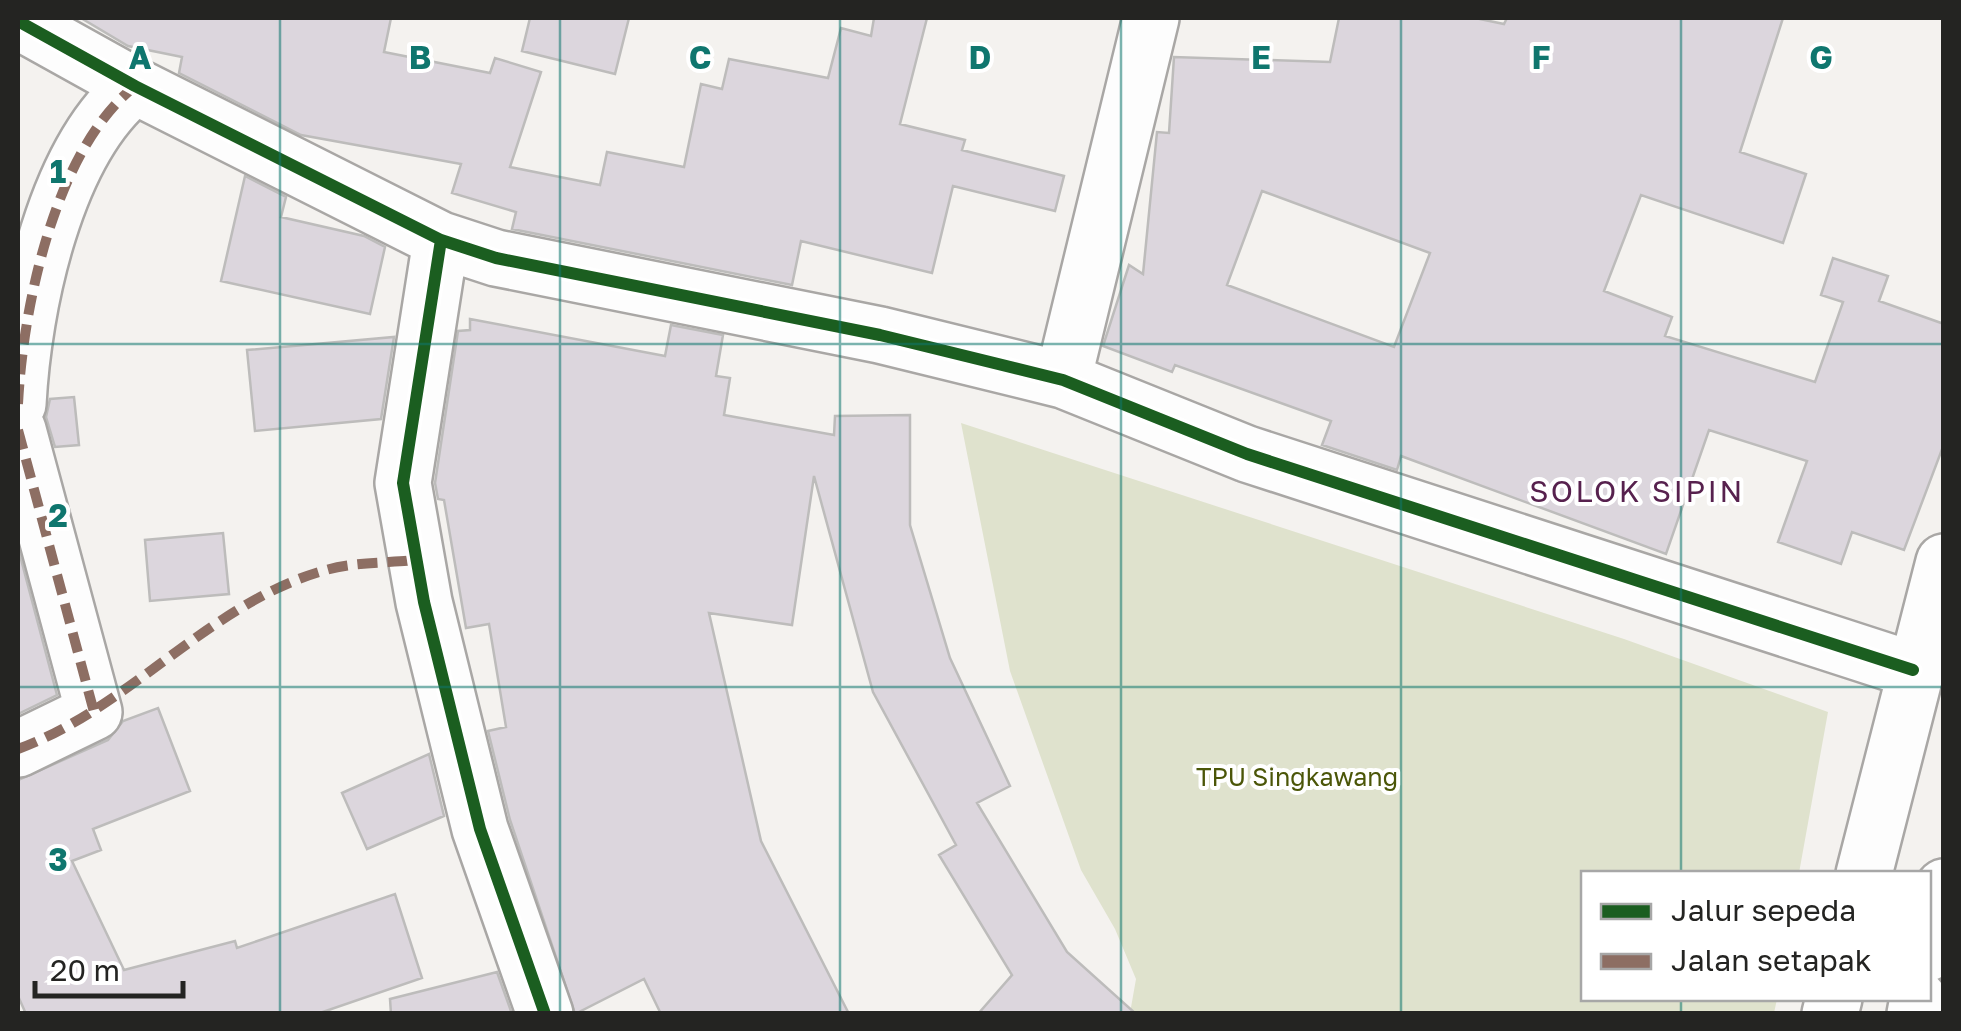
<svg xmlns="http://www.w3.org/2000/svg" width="1961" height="1031" font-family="'Golos Text',sans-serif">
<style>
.green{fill:#dfe2cd}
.building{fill:#dcd6dd;stroke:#bdbcbb;stroke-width:2.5;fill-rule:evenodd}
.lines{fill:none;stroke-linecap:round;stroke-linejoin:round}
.minor-casing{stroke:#a9a7a5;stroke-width:60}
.major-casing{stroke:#a9a7a5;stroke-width:60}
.minor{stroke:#fdfdfd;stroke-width:55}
.major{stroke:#fdfdfd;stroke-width:55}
.quiet{stroke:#8d6e63;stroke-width:10;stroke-dasharray:20 10;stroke-linecap:butt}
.cycleway-casing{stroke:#fff;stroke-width:19}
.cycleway{stroke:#1b5e20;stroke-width:12}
.grid{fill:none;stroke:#0f766e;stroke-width:2.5;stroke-opacity:0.55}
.labels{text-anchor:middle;stroke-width:8;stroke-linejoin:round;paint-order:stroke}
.park-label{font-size:25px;fill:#4b5608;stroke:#fff}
.quarter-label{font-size:30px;letter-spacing:2.5px;fill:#57214e;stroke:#fff}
.grid-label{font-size:32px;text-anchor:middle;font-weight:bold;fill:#0f766e;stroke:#fff;stroke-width:8;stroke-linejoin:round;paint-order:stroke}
</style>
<rect width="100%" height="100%" fill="#f4f2ef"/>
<!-- green -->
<path class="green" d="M961 423 1624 639 1828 712 1799 873 1584 874V998L1777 999 1774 1013H1130L1136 979 1115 929 1081 870 1010 671Z"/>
<!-- building -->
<path class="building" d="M81 18H391L384 52 490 73 495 58 541 72 510 167 600 185 607 152 684 167 701 84 722 89 729 59 828 78 841 28 871 36 874 18H927L900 124 965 140 962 150 1064 176 1055 211 953 186 932 273 801 241 792 285 512 229 516 212 452 193 461 164 301 135 179 73 182 57 128 46Z
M530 18H629L615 74 522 51Z
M1339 18H1475L1504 24 1507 18H1783L1740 152 1806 174 1783 243 1641 195 1604 291 1672 317 1665 336 1815 382 1843 302 1821 295 1833 258 1888 276 1879 301 1944 324V444L1904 550 1852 532 1841 564 1778 542 1807 461 1709 430 1666 554 1401 456 1397 470 1322 445 1331 421 1175 365 1172 372 1103 346 1129 265 1143 274 1157 132 1169 133 1174 57 1330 62ZM1262 191 1430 253 1394 347 1227 285Z
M245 176 286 197 281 217 364 236 385 247 370 314 221 281Z
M470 319 665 356 671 325 723 335 716 376 730 378 724 415 834 435 835 416 910 415V525L950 658 1010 786 977 803 1067 952 1136 1014H978L1012 975 939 855 956 845 873 692 814 476 792 625 709 613 761 841 849 1014H661L644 979 575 1014 510 820 488 731 506 727 489 624 466 628 444 500 438 499 435 483 458 331 470 330Z
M394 337 381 419 255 431 247 350Z
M74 397 79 445 55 447 46 417 50 399Z
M223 533 229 594 150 601 145 540Z
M18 548 57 695 18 714Z
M158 708 190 791 93 829 101 850 72 861 124 970 235 941 237 948 395 894 422 978 317 1014H26L18 996V780L108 740 123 721Z
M429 754 444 816 367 849 342 793Z
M497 972 512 1014H391L390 999Z"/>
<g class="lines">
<!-- minor casing -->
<g class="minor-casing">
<path id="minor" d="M18 21 135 86 441 240 496 258 880 335 1063 380 1247 454 1913 670
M441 240 403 483 424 602 480 829 545 1014
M1063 380 1151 18
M18 404C23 306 55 150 135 86
M18 430 94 712 18 749"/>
</g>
<!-- major casing -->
<g class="major-casing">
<path id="major" d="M1864 874 1944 562
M1928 953 1944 887
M1830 1014 1834 998
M1915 1014 1918 998"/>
</g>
<!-- minor -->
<use href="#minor" class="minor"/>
<!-- major -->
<use href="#major" class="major"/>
<!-- quiet -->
<path class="quiet" d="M18 404C23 306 55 150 135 86
M18 430 94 712
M18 749C130 708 210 602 326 570 354 562 388 563 417 560"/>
<!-- cycleway casing -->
<g class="cycleway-casing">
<path id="cycleway" d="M18 21 135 86 441 240 496 258 880 335 1063 380 1247 454 1913 670
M441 240 403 483 424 602 480 829 545 1014"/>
</g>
<!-- cycleway -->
<use href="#cycleway" class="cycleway"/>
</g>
<!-- grid -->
<path class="grid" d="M280 18V1014M560 18V1014M840 18V1014M1121 18V1014M1401 18V1014M1681 18V874M18 344H1944M18 687H1944M1681 998V1014"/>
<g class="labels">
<!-- park labels -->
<g class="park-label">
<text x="1297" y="786">TPU Singkawang</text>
</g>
<!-- quarter labels -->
<g class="quarter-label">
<text x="1637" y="502">SOLOK SIPIN</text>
</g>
</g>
<g class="grid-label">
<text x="140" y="69">A</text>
<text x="420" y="69">B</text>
<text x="700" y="69">C</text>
<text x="980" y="69">D</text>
<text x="1261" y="69">E</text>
<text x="1541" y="69">F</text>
<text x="1821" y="69">G</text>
<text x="58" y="183">1</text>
<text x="58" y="527">2</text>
<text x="58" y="871">3</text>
</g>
<!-- border -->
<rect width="1961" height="1031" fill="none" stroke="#242422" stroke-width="40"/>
<!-- legend -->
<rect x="1581" y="871" width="350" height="130" fill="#ffffff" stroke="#a7a7a7" stroke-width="2.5"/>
<rect x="1601" y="904" width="50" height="15" fill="#1b5e20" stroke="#a7a7a7" stroke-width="2.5"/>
<text x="1671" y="921" font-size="30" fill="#242422">Jalur sepeda</text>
<rect x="1601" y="954" width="50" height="15" fill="#8d6e63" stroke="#a7a7a7" stroke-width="2.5"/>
<text x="1671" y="971" font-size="30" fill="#242422">Jalan setapak</text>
<!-- scale -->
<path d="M35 981v15h148v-15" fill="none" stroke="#242422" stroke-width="5"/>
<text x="50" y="981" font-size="30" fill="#242422" stroke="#ffffff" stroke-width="8" paint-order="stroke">20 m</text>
</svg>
